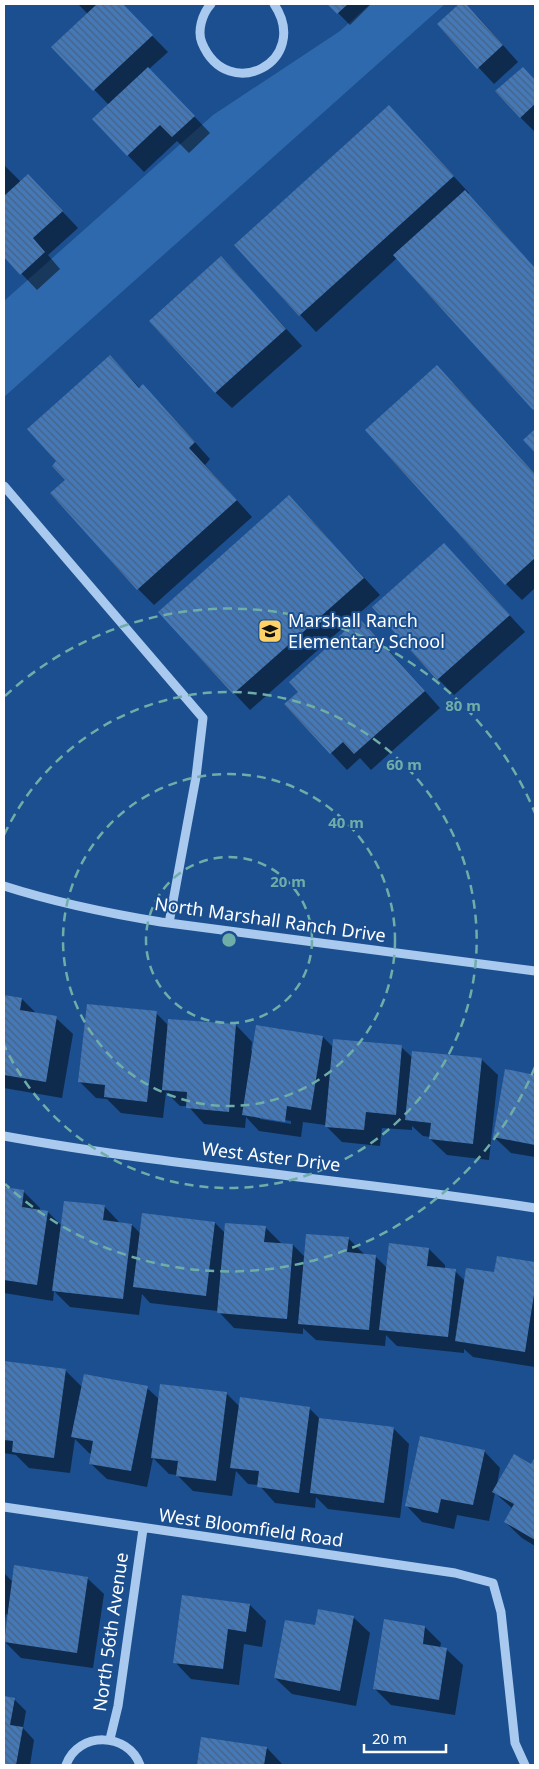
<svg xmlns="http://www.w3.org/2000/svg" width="539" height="1769" font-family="'Noto Sans',sans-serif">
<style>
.grass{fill:#2e69ad}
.shadow{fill:#0007;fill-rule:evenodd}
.building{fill:url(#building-back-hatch)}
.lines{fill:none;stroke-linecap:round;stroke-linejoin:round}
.minor{stroke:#a9c9ee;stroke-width:9}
.ring{fill:none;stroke:#6fada8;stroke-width:2.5;stroke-dasharray:9 6}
.labels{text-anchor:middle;stroke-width:4;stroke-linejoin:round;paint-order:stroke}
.poi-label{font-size:18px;fill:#fff;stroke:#1b4f8f;text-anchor:start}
.street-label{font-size:18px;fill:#fff;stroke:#1b4f8f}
.centre{fill:#6fada8;stroke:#1b4f8f;stroke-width:2.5}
.ring-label{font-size:15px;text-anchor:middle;font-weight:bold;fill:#6fada8;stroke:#1b4f8f;stroke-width:4;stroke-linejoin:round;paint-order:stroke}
</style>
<defs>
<pattern id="building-back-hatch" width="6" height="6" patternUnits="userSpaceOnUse" patternTransform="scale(1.25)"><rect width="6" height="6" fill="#4478b7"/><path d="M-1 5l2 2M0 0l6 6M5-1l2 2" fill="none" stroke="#486282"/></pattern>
</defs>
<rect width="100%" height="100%" fill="#1b4f8f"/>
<!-- grass -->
<path class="grass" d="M370 4H445L4 397V301L213 115 340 31Z"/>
<!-- shadow -->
<path class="shadow" d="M78 4H121L168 52 149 69 210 133 189 153 177 141 144 172 94 120 109 105 53 47 88 14Z
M329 4H371L350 25Z
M461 4H465L479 18 518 62 494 84 438 24Z
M523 68 535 81V132L520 117Z
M405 123 469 193 467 195 535 268V410L397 258 316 332 236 245Z
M4 165 21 182 44 192 78 228 48 255 60 269 37 290 4 255Z
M221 258 302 346 232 408 215 392Z
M110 357 140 388 159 402 210 459 205 465 252 517 154 605 138 589 66 480Z
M453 383 535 474V588L522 600 506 584Z
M289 496 380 595 250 710 234 693Z
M460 561 525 632 454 695 438 679Z
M376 636 440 708 371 770 360 758 347 770 286 704Z
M4 996 22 999 37 1014 56 1018 73 1034 62 1098 4 1088Z
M156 1013 168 1025H236L252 1042 251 1051 323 1037 334 1048 401 1047 413 1058 481 1059 498 1075 489 1160 447 1155 430 1139V1137L423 1136 412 1126V1130L382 1128 380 1146 342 1142 325 1125 303 1122 301 1137 259 1131 246 1117 245 1128 204 1124 188 1106H180L166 1092 163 1118 121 1113 107 1099 96 1098 79 1081ZM260 1116 291 1121V1124L260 1119Z
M506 1071 535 1076V1157L511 1153 494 1137Z
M4 1189 24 1192 40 1208V1211L48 1212 62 1226 104 1206 120 1223 132 1225 141 1234 215 1223 225 1233 265 1227 282 1244 293 1245 305 1257 348 1238 364 1254 375 1256 387 1268 429 1249 445 1265V1269L455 1271 465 1281 495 1274 498 1258 535 1263V1367L473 1357 464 1349V1353L397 1346 386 1335 385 1346 316 1340 303 1328V1334L234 1328 218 1311 150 1303 142 1294 139 1315 70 1307 54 1291 53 1301 4 1293Z
M4 1362 65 1370 82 1387 147 1388 160 1400 227 1394 240 1407 309 1408 320 1419 393 1428 409 1444 400 1518 328 1509 316 1497 315 1508 275 1503 259 1485 248 1484 236 1471 232 1496 193 1491 177 1475 169 1474 153 1458 147 1487 107 1479 90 1463 92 1454 89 1453 75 1439 70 1473 29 1468 16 1455 4 1453Z
M484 1451 500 1468 497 1484 532 1466 535 1459V1546L522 1538 505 1522 513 1509 495 1493 489 1521 457 1515 454 1529 422 1522 406 1505Z
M4 1573 13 1582 87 1578 104 1594 93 1668 21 1658 4 1641 8 1615 6 1614 4 1626Z
M250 1605 266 1621 262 1647 244 1644 239 1685 191 1679 175 1662Z
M353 1617 370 1633 356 1706 292 1694 275 1678 316 1627Z
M425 1627 441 1643 440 1648 446 1649 463 1665 455 1715 391 1705 375 1689Z
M4 1697 14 1699 26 1711 23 1728 34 1740 30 1765H4Z
M202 1739 267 1748 283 1765H198Z"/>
<!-- building -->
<path class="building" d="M97 4H123L153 35 93 91 51 47Z
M327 4H348L337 14Z
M459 4H466L503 45 477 69 437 24Z
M148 67 195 116 172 137 160 125 127 156 92 119Z
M523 67 535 80V104L520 118 495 91Z
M389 105 454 176 299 316 234 245Z
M28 174 63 211 33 238 45 252 20 275 4 257V196Z
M465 190 535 268V408L533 410 393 255Z
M221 256 286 329 215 393 149 321Z
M110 355 139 388 143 384 195 442 189 448 237 500 137 590 50 493 65 480 52 466 56 461 27 429Z
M437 365 535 474V558L505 585 365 430Z
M535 429V453L523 440Z
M289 495 364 578 233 694 158 612Z
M444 543 510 615 437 680 372 607Z
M359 618 425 691 354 754 343 742 330 754 284 704 298 692 289 682Z
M4 995 22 998 20 1010 57 1016 46 1082 4 1075Z
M87 1004 157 1011 147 1102 104 1097 105 1085 78 1082Z
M168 1019 236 1024 229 1112 186 1108 187 1092 162 1090Z
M256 1025 323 1036 311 1110 287 1106 285 1122 242 1115Z
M333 1039 402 1045 396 1115 366 1112 364 1130 325 1127Z
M412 1051 482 1058 473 1144 429 1139 431 1123 405 1120Z
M505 1069 535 1075V1145L493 1137Z
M4 1187 24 1190 22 1207 48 1211 37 1285 4 1280Z
M64 1201 105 1205 103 1220 132 1224 123 1299 52 1291Z
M142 1213 215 1222 206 1296 133 1287Z
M225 1223 266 1226 264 1242 293 1244 287 1319 217 1313Z
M306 1234 349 1237 347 1252 376 1255 369 1330 298 1324Z
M389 1243 429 1248 427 1266 456 1269 448 1337 379 1330Z
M497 1256 535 1262V1288L525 1352 455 1341 466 1268 494 1272Z
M4 1361 66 1369 54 1458 12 1452 13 1441 4 1440Z
M84 1374 148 1386 131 1471 89 1464 93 1441 71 1437Z
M160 1384 227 1392 216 1481 176 1476 178 1461 151 1458Z
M240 1397 310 1407 299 1493 257 1487 259 1471 230 1468Z
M319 1418 394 1427 384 1503 310 1493Z
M420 1436 485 1450 473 1505 441 1499 438 1513 405 1506Z
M514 1454 531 1464 535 1457V1540L504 1522 514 1504 492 1492Z
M14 1565 88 1577 77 1653 4 1642Z
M182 1595 250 1604 246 1632 228 1629 223 1669 173 1663Z
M318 1609 354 1616 340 1691 274 1678 285 1620 315 1625Z
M384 1619 425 1626 423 1644 447 1648 439 1700 373 1689Z
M4 1696 15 1698 10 1725 23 1727 16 1765H4Z
M201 1737 267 1747 264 1765H197Z"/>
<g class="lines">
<!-- minor -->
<path class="minor" d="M211 4C202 14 197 31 202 43 228 105 312 61 274 4
M4 486 203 718 196 777 169 923
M4 886C57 903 106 913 161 922L535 971
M4 1136C180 1168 359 1180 535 1208
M4 1507 455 1573 493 1583 501 1612 515 1743 525 1765
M110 1739 118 1706 143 1529
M66 1765C78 1731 128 1732 140 1765"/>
</g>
<!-- distance rings -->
<g class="ring">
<circle cx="229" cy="940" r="83"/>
<circle cx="229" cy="940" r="166"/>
<path d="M4 835A248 248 0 1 1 4 1045"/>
<path d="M535 1067A331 331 0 0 1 5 1184M5 696A331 331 0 0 1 535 813"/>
</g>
<!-- icons -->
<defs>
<g id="school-square" transform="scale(1.25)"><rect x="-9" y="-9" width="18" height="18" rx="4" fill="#ffd166" stroke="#1b4f8f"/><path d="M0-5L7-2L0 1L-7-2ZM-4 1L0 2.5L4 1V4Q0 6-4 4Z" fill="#111"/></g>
</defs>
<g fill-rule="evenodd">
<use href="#school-square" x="270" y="631"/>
</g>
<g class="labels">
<!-- poi labels -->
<g class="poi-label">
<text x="288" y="627">Marshall Ranch<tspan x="288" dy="21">Elementary School</tspan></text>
</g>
<!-- street labels -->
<g class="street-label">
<text transform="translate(270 920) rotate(8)" y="6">North Marshall Ranch Drive</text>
<text transform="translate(271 1157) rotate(7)" y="6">West Aster Drive</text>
<text transform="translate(251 1528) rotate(8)" y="6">West Bloomfield Road</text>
<text transform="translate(111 1632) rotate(-82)" y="6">North 56th Avenue</text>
</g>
</g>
<circle cx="229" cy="940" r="8" class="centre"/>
<g class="ring-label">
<text x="463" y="711">80 m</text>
<text x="404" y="770">60 m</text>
<text x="346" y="828">40 m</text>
<text x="288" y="887">20 m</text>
</g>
<!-- border -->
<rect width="539" height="1769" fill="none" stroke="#ffffff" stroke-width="10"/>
<!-- scale -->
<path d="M364 1744v8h82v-8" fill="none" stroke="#ffffff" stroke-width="2.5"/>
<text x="372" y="1744" font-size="15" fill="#ffffff" stroke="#1b4f8f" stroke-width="4" paint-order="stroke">20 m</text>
</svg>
